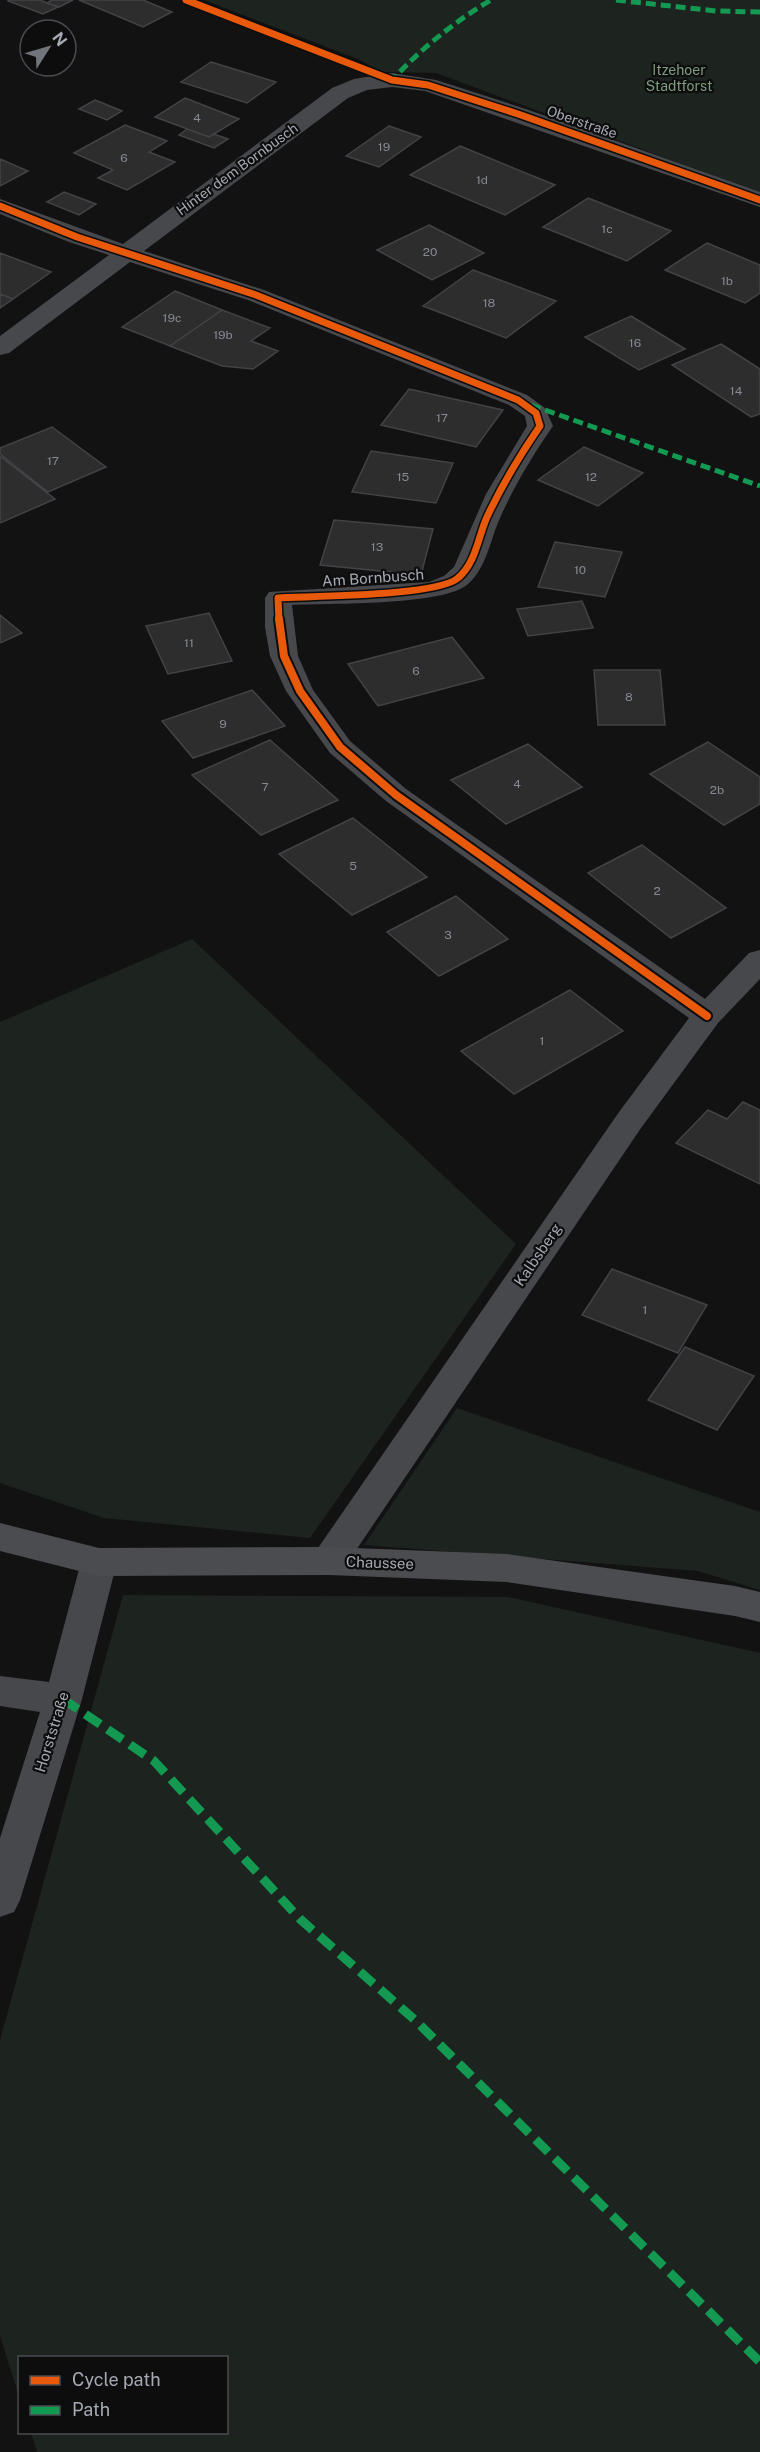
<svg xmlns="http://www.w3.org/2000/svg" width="760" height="2452" font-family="'Public Sans',sans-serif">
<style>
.green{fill:#1d231e}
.building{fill:#2d2d2e;stroke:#424346;stroke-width:1.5}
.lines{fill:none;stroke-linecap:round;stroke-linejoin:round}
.street{fill:#47484c;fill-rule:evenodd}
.secondary{fill:#4b4c50;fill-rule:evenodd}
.quiet-far1{stroke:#139951;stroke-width:5;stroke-dasharray:10 5;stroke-linecap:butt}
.quiet{stroke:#139951;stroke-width:9;stroke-dasharray:18 9;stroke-linecap:butt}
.cycleway-far1-casing{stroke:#0d0d0e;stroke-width:10}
.cycleway-casing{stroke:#0d0d0e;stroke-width:12}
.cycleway-far1{stroke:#e8590c;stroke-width:7}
.cycleway{stroke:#e8590c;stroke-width:8}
.labels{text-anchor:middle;stroke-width:4.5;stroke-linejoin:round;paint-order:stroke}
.number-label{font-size:12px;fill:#878a92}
.far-park-label{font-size:14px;fill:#7e9c80;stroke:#0d0d0e}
.far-street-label{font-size:14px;fill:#a5a9b3;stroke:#0d0d0e}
.street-label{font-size:15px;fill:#a5a9b3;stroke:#0d0d0e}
</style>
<rect width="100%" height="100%" fill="#121213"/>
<!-- green -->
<path class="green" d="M204 0H760V193L436 73 382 72 358 59Z
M192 939 516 1244 310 1538 104 1518 0 1483V1022Z
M457 1408 760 1512V1590L698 1571 364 1545Z
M123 1595 508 1597 760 1653V2452H37L31 2433 226 2432V2358H20L19 2396 0 2336V2040Z"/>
<!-- building -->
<path class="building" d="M10 0H40L58 7 43 14 8 1Z
M52 0H73L59 7 47 3Z
M79 0H143L172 12 143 27Z
M211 62 276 82 247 103 181 82Z
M185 98 239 119 209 137 155 117Z
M95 100 122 111 107 120 79 109Z
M125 125 167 141 149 152 175 162 127 190 98 178 113 170 74 153Z
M389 126 421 137 379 167 346 156Z
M187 129 209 137 214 134 228 139 214 148 179 135Z
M460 146 555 185 505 215 410 175Z
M0 159 28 171 0 186Z
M64 192 96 204 79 215 47 202Z
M588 198 671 231 627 261 543 227Z
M429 225 484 253 432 280 377 250Z
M707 243 760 265V293L745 303 665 270Z
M0 253 51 272 13 299 0 294Z
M473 270 556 301 506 338 423 306Z
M175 291 222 310 170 346 122 327Z
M0 294 13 299 0 308Z
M222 310 270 328 251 341 278 351 253 369 222 366 170 346Z
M631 316 685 349 639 370 585 337Z
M721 344 760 369V414L751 417 672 365Z
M409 389 503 410 476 447 381 425Z
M52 427 106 467 48 492 0 454V448Z
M584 447 643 473 598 506 538 480Z
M371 451 453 463 436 503 352 492Z
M0 457H1L55 499 0 523Z
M334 520 433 529 421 575 320 565Z
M555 542 622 552 605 597 538 587Z
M582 601 593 628 528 636 517 609Z
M209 613 232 661 168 674 146 626Z
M0 615 22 633 0 643Z
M452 637 484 678 378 706 348 664Z
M594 670H660L665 725H598Z
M252 690 285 726 193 758 162 721Z
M270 740 338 800 261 835 192 775Z
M708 742 760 777V804L724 825 650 774Z
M528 744 582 787 506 824 451 780Z
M353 818 427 877 352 915 279 854Z
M642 845 726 908 671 938 588 873Z
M456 896 508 939 439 976 387 932Z
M570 990 623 1031 514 1094 461 1051Z
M743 1102 760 1110V1184L676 1143 708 1110 727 1119Z
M612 1269 707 1305 678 1353 582 1315Z
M685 1347 754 1376 717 1430 648 1400Z"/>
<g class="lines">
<!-- street -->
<path class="street" d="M392 73 436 80 526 109 760 192V207L425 91 392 87 367 90 348 98 144 251 264 290 527 395 545 408 553 426C533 455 514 486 500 518 490 540 487 567 468 584 444 606 328 603 292 605L298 656 313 690 350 741 406 789 705 999 749 953 760 950V979L718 1023 641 1128 342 1571 329 1575 316 1571 311 1561 316 1551 619 1112 689 1018 386 801 330 753 286 691 270 656 265 627V598L269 592 429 582 444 576 454 567 486 494 527 426 525 416 509 405 248 300 130 262 9 353 0 355V336L109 255 69 242 0 214V199L123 244 332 88 354 79Z
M99 1548 112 1552 117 1562 82 1699 20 1900 14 1912 0 1917V1838L40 1712 0 1706V1676L49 1682 81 1562 86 1552Z"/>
<!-- secondary -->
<path class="secondary" d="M0 1523 99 1548 329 1547 507 1554 735 1586 760 1592V1622L735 1616 507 1582 329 1575 99 1576 0 1551Z"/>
<!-- quiet-far1 -->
<path class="quiet-far1" d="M616 0 716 11 760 12
M389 78 392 80C422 48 454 22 491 0
M531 405 760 486"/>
<!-- quiet -->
<path class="quiet" d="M63 1699 154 1761 300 1919 415 2020 760 2362"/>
<!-- cycleway-far1 casing -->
<g class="cycleway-far1-casing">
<path id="cycleway-far1" d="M186 0 392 80 428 85 518 114 760 200
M0 206 77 237 256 295 518 400 536 413 540 426C520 455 502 485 487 517 478 537 476 563 458 578 438 596 312 596 278 598L279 620"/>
</g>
<!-- cycleway casing -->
<g class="cycleway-casing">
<path id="cycleway" d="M279 619 284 656 300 691 340 747 396 795 707 1016"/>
</g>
<!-- cycleway-far1 -->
<use href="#cycleway-far1" class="cycleway-far1"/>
<!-- cycleway -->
<use href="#cycleway" class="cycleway"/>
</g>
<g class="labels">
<!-- number labels -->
<g class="number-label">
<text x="197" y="122">4</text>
<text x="384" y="151">19</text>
<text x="124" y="162">6</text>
<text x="482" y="184">1d</text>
<text x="607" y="233">1c</text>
<text x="430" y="256">20</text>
<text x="727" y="285">1b</text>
<text x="489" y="307">18</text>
<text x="172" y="322">19c</text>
<text x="223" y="339">19b</text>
<text x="635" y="347">16</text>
<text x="736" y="395">14</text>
<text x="442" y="422">17</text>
<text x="53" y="465">17</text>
<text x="403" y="481">15</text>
<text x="591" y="481">12</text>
<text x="377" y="551">13</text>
<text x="580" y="574">10</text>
<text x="189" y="647">11</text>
<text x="416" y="675">6</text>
<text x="629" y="701">8</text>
<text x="223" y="728">9</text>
<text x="517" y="788">4</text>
<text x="265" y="791">7</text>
<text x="717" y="794">2b</text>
<text x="353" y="870">5</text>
<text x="657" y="895">2</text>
<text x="448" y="939">3</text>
<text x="542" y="1045">1</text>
<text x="645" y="1314">1</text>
</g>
<!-- far-park labels -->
<g class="far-park-label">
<text x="679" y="75">Itzehoer<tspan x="679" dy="16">Stadtforst</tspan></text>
</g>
<!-- far-street labels -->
<g class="far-street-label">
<text transform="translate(582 122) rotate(19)" y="5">Oberstraße</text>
<text transform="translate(237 169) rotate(-36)" y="5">Hinter dem Bornbusch</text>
</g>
<!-- street labels -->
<g class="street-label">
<text transform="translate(373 578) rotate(-4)" y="5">Am Bornbusch</text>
<text transform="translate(538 1255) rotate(-56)" y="5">Kalbsberg</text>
<text transform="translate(380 1563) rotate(2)" y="5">Chaussee</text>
<text transform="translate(52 1732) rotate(-73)" y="5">Horststraße</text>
</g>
</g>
<!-- legend -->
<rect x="18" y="2356" width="210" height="78" fill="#0d0d0e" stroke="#4a4b50" stroke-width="1.5"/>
<rect x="30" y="2376" width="30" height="9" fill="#e8590c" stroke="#4a4b50" stroke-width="1.5"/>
<text x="72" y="2386" font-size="18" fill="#a5a9b3">Cycle path</text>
<rect x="30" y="2406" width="30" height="9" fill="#139951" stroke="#4a4b50" stroke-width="1.5"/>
<text x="72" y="2416" font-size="18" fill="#a5a9b3">Path</text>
<!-- north arrow -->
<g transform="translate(48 48) rotate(53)"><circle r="28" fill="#0d0d0e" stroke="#4a4b50" stroke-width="1.5"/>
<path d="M0-4.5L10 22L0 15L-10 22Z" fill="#72747b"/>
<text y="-9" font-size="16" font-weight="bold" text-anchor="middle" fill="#a5a9b3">N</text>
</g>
</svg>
